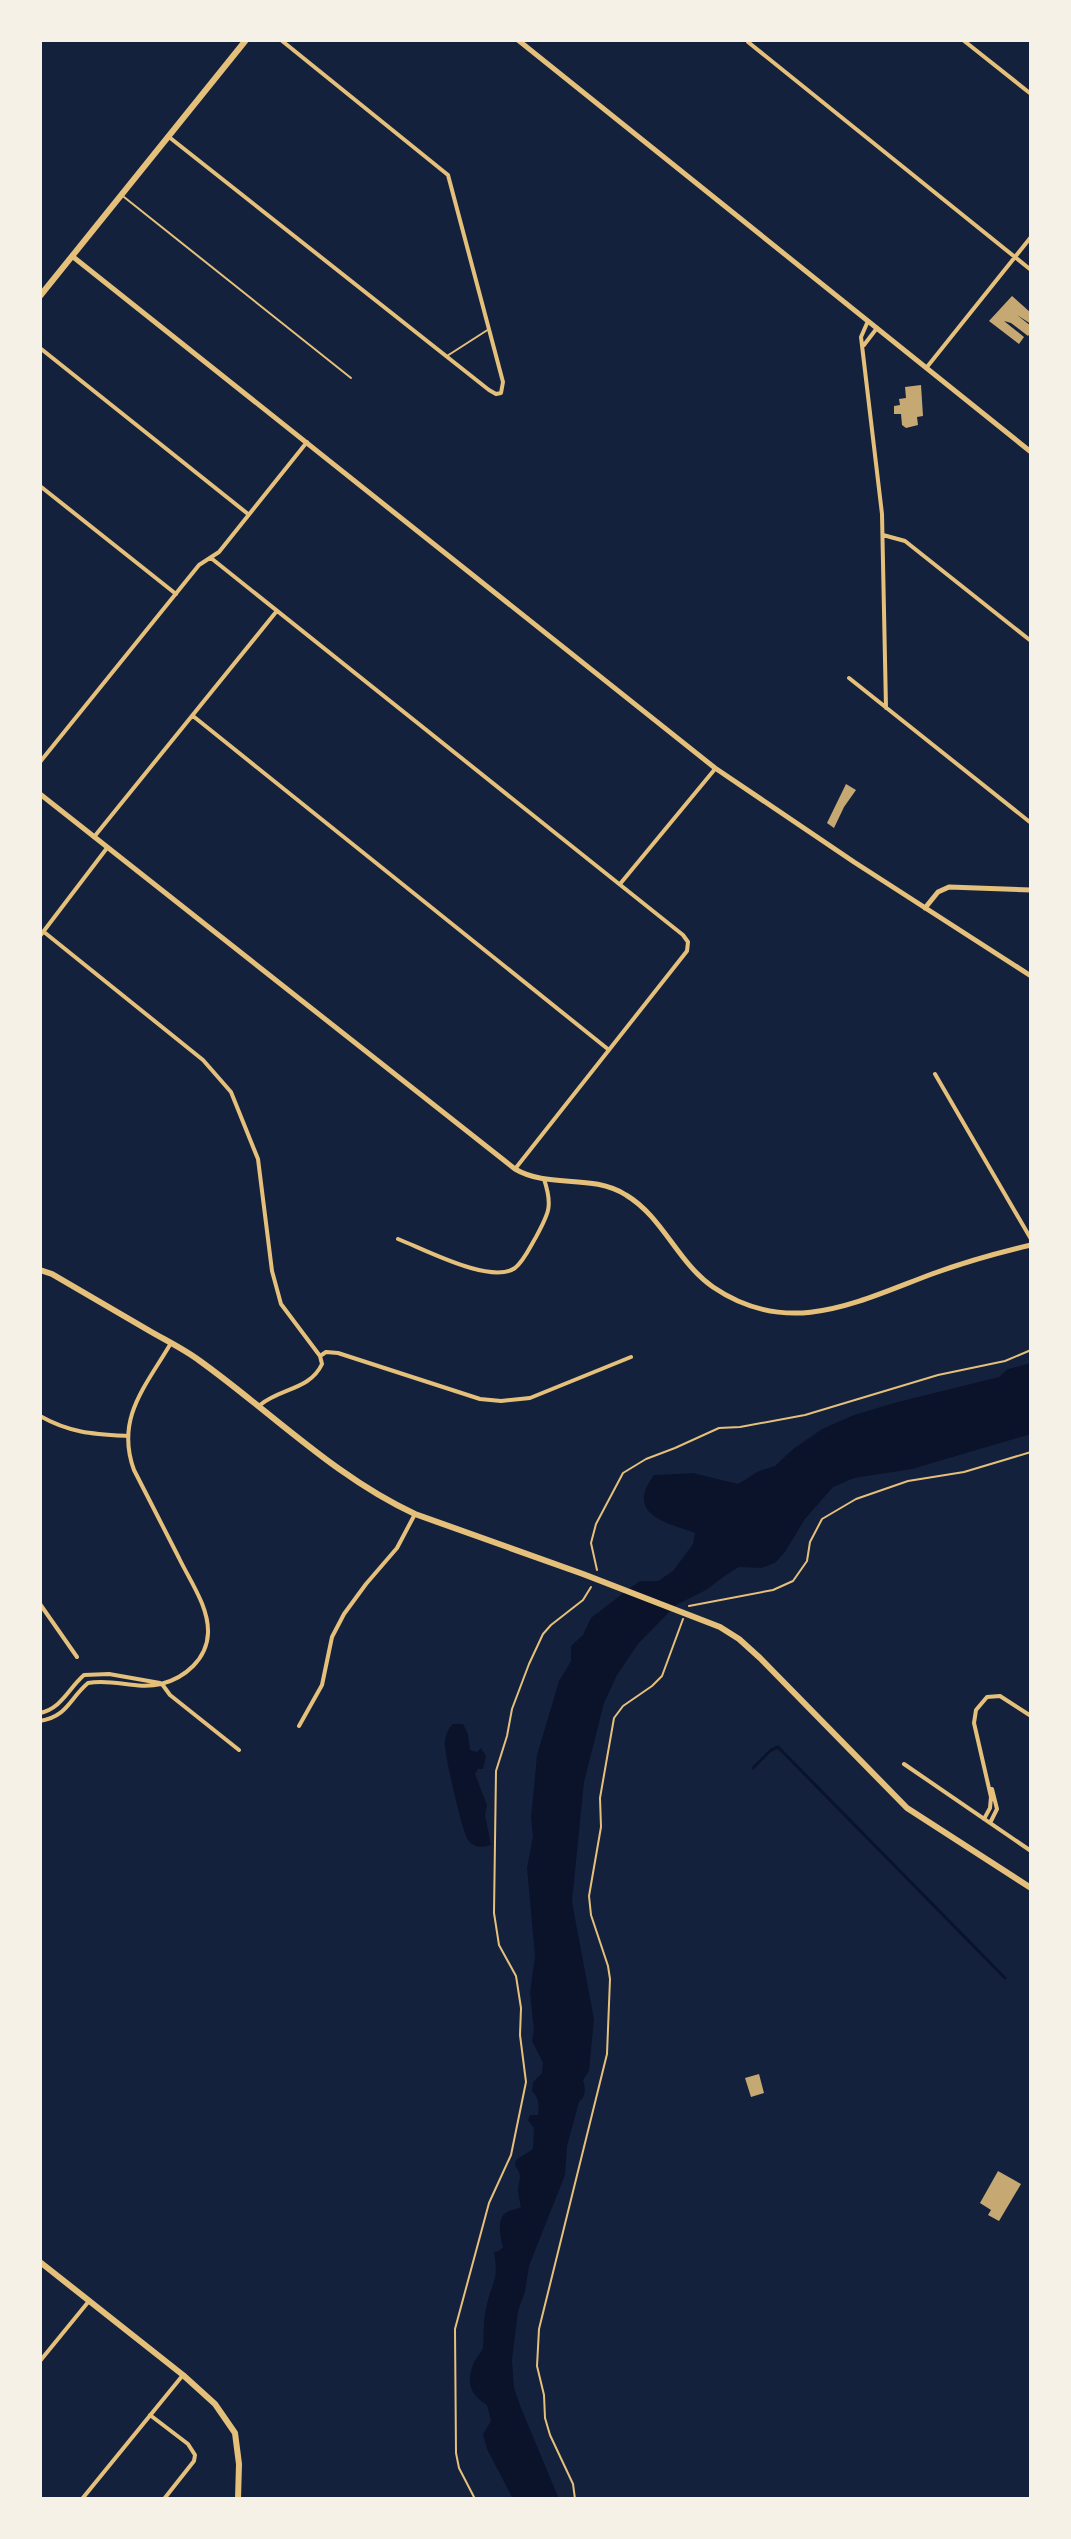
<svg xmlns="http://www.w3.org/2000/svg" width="1071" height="2539" font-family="'PT Sans',sans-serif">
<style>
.water{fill:#0b132b}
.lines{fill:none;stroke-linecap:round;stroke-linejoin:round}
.stream{stroke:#0b132b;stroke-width:3}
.building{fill:#c6a872}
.path{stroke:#e5c07b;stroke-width:2}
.service{stroke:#e5c07b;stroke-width:2}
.minor{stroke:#e5c07b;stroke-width:4}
.tertiary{stroke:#e5c07b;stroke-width:5}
.secondary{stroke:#e5c07b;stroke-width:6}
.primary{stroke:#e5c07b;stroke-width:6}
</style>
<rect width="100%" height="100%" fill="#14213d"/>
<!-- water -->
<path class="water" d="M1031 1363V1434L912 1469 854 1478 833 1487 805 1519 785 1552 775 1563 761 1568 739 1567 726 1575 706 1590 676 1605 638 1644 617 1675 604 1703 584 1782 572 1902 594 2019 589 2071 583 2080C586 2089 586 2096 579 2102L567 2146 565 2175 529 2266 525 2292 518 2311 512 2360 514 2388 521 2408 559 2499H513L487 2449 483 2434 491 2421 487 2405C469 2394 466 2382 474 2362 477 2356 482 2353 483 2346 484 2333 483 2320 486 2308 492 2281 499 2281 494 2252L499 2251 503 2247C500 2237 496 2218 507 2212 511 2210 517 2209 521 2207 520 2202 518 2194 518 2189 519 2179 523 2175 515 2166L516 2160 533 2149 534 2128 528 2120 530 2115H538C539 2105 539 2098 532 2091L533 2082 542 2073 543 2063 532 2041 534 2030 530 1993 535 1956 527 1868 533 1836 531 1818 537 1755 559 1681 571 1661V1646L583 1635 591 1618 630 1588 640 1581H658L673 1571 693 1544 695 1533C664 1522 625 1514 654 1475L693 1473 738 1484 759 1471 775 1466 793 1449 822 1429 854 1415 894 1403 999 1377 1008 1369Z
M453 1724H463L468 1734 470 1750 477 1752 481 1748 486 1756 483 1769H478L475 1774 487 1805 485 1815 491 1845C482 1848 474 1848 468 1840 462 1831 446 1760 445 1747 444 1738 447 1730 453 1724Z"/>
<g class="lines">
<!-- stream -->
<path class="stream" d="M753 1768 771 1750 778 1747 1005 1978"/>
</g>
<!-- building -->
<path class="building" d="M1012 296 1031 313V324L1017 315 1031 326V332L1028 336 1011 323 1004 321 1024 337 1019 344 989 321Z
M921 385 923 416 917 417 918 425 906 428 902 425 901 414H894V406L900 405 899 399 906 398 905 387Z
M846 784 856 790 844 807 834 828 827 823Z
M759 2074 764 2093 751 2097 745 2078Z
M998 2171 1021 2184 999 2221 988 2215 991 2210 980 2203Z"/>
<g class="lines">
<!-- path -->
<path class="path" d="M597 1570 591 1543 596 1524 623 1473 646 1459 675 1448 719 1428 740 1427 805 1415 938 1375 1005 1361 1031 1350
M689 1606 773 1590 793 1581 807 1561 810 1542 822 1519 856 1499 908 1481 964 1472 1031 1452
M475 2499 459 2468 456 2453 455 2329 489 2203 511 2155 526 2082 520 2035 521 2008 516 1976 499 1945 494 1913 496 1771 507 1736 512 1709 529 1664 543 1634 551 1625 583 1600 591 1587
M575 2499 573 2484 550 2435 545 2418 544 2395 537 2366 539 2329 607 2054 610 1979 608 1966 591 1915 589 1896 601 1827 600 1798 614 1718 623 1706 652 1686 662 1676 683 1619"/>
<!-- service -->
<path class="service" d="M124 197 351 378
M447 356 489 329"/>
<!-- minor -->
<path class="minor" d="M963 40 1031 94
M748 42 1031 270
M169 137 489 390 496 394 501 393 503 382 448 175 281 40
M868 321 861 337 882 514 886 708
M864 345 877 328
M40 348 248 514
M927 367 1031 237
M40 486 176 594
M883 535 905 541 1031 641
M211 558 683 935 688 942 687 951 515 1169
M849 678 1031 823
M193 716 609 1050
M40 762 199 565 219 552 307 442
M94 837 276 612
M620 884 715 769
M44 932 203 1060 231 1092 258 1159 272 1271 281 1304 320 1356 322 1364C310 1390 280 1388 260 1405
M40 936 107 848
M935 1074 1031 1239
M398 1239C424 1249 491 1285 515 1268 524 1261 530 1247 536 1237 549 1213 553 1206 544 1179
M320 1356 326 1352 338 1353 480 1399 501 1401 530 1398 631 1357
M40 1416C70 1433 93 1434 127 1436
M40 1604 77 1657
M162 1684 170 1695 239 1750
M40 1713C62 1708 68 1689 84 1675L109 1674 160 1683
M40 1721C68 1716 69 1699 88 1683 113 1678 136 1690 161 1684 185 1678 207 1659 208 1633 209 1607 190 1581 179 1558 164 1529 149 1499 134 1470 115 1418 146 1386 171 1343
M299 1726 322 1685 332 1637 344 1614 366 1584 397 1548 415 1514
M904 1764 1031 1851
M984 1819 990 1808 991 1797 974 1723 976 1710 987 1697 1000 1696 1031 1716
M990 1823 997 1809 992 1789
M40 2361 89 2301
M150 2415 188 2444 195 2455 194 2461 164 2499
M82 2499 183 2375"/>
<!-- tertiary -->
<path class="tertiary" d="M518 40 1031 452
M72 256 715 768 854 862 1031 976
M40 794 515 1169C549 1189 591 1173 626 1195 663 1217 677 1262 713 1287 789 1339 857 1302 932 1274 965 1262 997 1253 1031 1245
M925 908 938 892 949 887 1031 890"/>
<!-- secondary -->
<path class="secondary" d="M40 296 246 40
M40 1270 52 1274C84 1293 116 1311 148 1330 165 1340 184 1349 200 1361 271 1412 335 1477 415 1514L583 1574 720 1627 739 1639 760 1658 907 1808 1031 1888"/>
<!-- primary -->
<path class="primary" d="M40 2262 183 2375 215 2404 235 2433 239 2464 238 2499"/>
</g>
<!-- border -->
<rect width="1071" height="2539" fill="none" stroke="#f6f1e7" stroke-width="84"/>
</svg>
